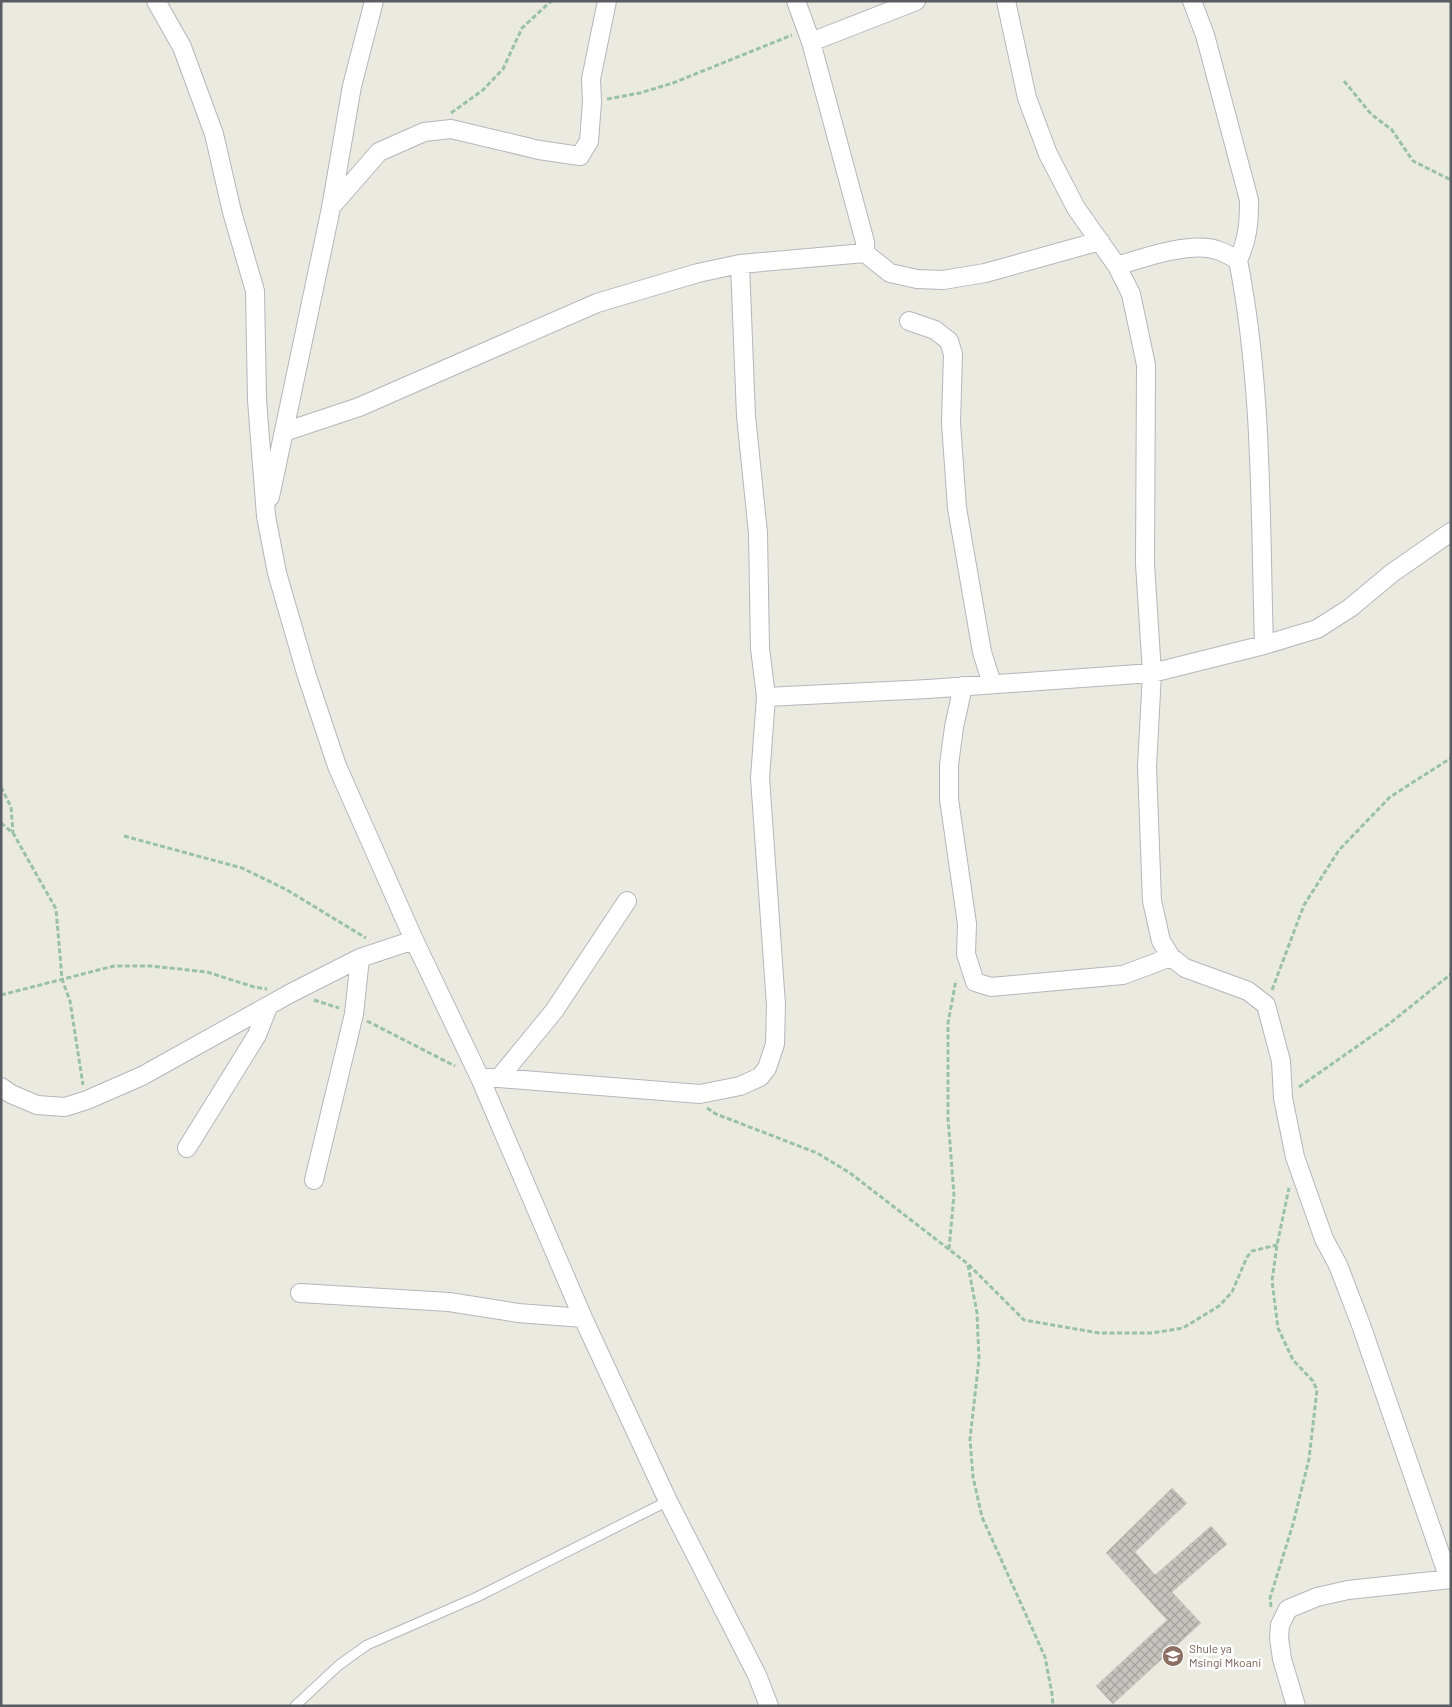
<svg xmlns="http://www.w3.org/2000/svg" width="1452" height="1707" font-family="Barlow,sans-serif">
<style>
.building{fill:url(#building-cross-hatch);stroke:#cfccc0}
.lines{fill:none;stroke-linecap:round;stroke-linejoin:round}
.service-casing{stroke:#b4b6bb;stroke-width:11}
.minor-casing{stroke:#b4b6bb;stroke-width:20}
.path{stroke:#99c1a9;stroke-width:3;stroke-dasharray:5 2.5;stroke-linecap:butt}
.service{stroke:#fff;stroke-width:9}
.minor{stroke:#fff;stroke-width:18}
.labels{text-anchor:middle;stroke-width:5;stroke-linejoin:round;paint-order:stroke}
.education-label{font-size:12px;fill:#785e54;stroke:#fff;text-anchor:start}
</style>
<defs>
<pattern id="building-cross-hatch" width="8" height="8" patternUnits="userSpaceOnUse" patternTransform="scale(1.25)"><rect width="8" height="8" fill="#c6c4be"/><path d="M0 0l8 8M0 8l8-8" fill="none" stroke="#a4a29e"/></pattern>
</defs>
<rect width="100%" height="100%" fill="#ebeae1"/>
<!-- building -->
<path class="building" d="M1172 1488 1187 1503 1135 1552 1155 1575 1211 1526 1227 1544 1172 1592 1201 1623 1113 1704 1096 1686 1167 1620 1106 1553Z"/>
<g class="lines">
<!-- service casing -->
<g class="service-casing">
<path id="service" d="M295 1706 339 1665 367 1645 477 1597 668 1501"/>
</g>
<!-- minor casing -->
<g class="minor-casing">
<path id="minor" d="M156 1 182 47 214 134 232 212 255 291 257 400 266 516 277 573 306 673 337 766 414 940 480 1078 583 1318 668 1501 757 1675 769 1706
M796 1 811 42 865 242V253L890 273 917 279 943 280 985 273 1100 241
M1006 1 1027 98 1048 154 1076 208 1117 266 1131 294 1146 365 1145 564 1152 673 1147 767 1152 901 1161 941 1171 957 1185 968 1248 991 1266 1005 1281 1061 1283 1098 1295 1157 1324 1239 1338 1265 1361 1325 1449 1579
M1192 1 1205 35 1249 200C1249 223 1248 239 1238 260
M811 42 916 1
M331 207 379 152 424 132 451 129 539 150 580 156 589 141 592 102 591 79 607 1
M1117 266C1142 258 1192 241 1217 250 1224 252 1232 257 1238 260 1263 386 1260 517 1264 645
M909 321 935 330 949 341 953 354 951 423 957 508 982 652 992 684
M284 432 359 407 597 303 698 273 740 264 865 253
M270 497 331 208 352 86 374 1
M963 686 954 727 949 765V799L967 924 966 954 975 982 991 987 1123 975 1171 957
M766 697 928 689 1152 673 1264 645 1317 629 1350 608 1392 573 1451 532
M480 1078H499L700 1094 740 1086 760 1077 767 1068 775 1044 776 1005 760 778 766 697 760 648 758 533 746 416 740 264
M499 1078 554 1011 627 901
M1 1087 11 1094 37 1105 65 1107 87 1100 142 1076 291 993 360 958 414 940
M187 1148 257 1035 268 1007
M314 1180 354 1014 360 958
M300 1293 449 1302 518 1313 583 1318
M1296 1706 1282 1659 1279 1638 1280 1625 1288 1609 1317 1597 1348 1590 1451 1579"/>
</g>
<!-- path -->
<path class="path" d="M1344 81 1371 114 1392 130 1413 161 1451 180
M607 99 640 93 673 83 792 35
M451 113 483 90 503 69 522 28 549 3 552 1
M1 787 11 807 13 833
M1 823 13 833 56 909 62 979 70 1001 83 1085
M124 836 242 868 287 890 366 938
M1272 990 1304 905 1339 850 1390 797 1451 758
M1 995 114 966H151L207 972 254 987 267 989
M314 1000 339 1008
M367 1021 455 1066
M1299 1087 1389 1024 1451 974
M707 1108 716 1114 817 1153 850 1173 968 1264 1024 1320 1099 1333H1152L1183 1328 1219 1306 1232 1292 1247 1257 1252 1251 1277 1245
M949 1249 954 1195 948 1118V1023L956 980
M968 1265 977 1313 979 1359 970 1439 973 1477 982 1517 1045 1657 1052 1694 1053 1706
M1271 1607 1270 1598 1293 1524 1309 1459 1317 1390 1313 1381 1293 1360 1278 1328 1272 1281 1277 1245 1289 1188"/>
<!-- service -->
<use href="#service" class="service"/>
<!-- minor -->
<use href="#minor" class="minor"/>
</g>
<!-- icons -->
<defs>
<g id="school-disc" transform="scale(1.125)"><circle r="9.5" fill="#8d6e63" stroke="#fff"/><path d="M0-5L7-2L0 1L-7-2ZM-4 1L0 2.5L4 1V4Q0 6-4 4Z" fill="#fff"/></g>
</defs>
<g fill-rule="evenodd">
<use href="#school-disc" x="1173" y="1656"/>
</g>
<g class="labels">
<!-- education labels -->
<g class="education-label">
<text x="1189" y="1653">Shule ya<tspan x="1189" dy="14">Msingi Mkoani</tspan></text>
</g>
</g>
<!-- border -->
<rect width="1452" height="1707" fill="none" stroke="#595c61" stroke-width="5"/>
</svg>
